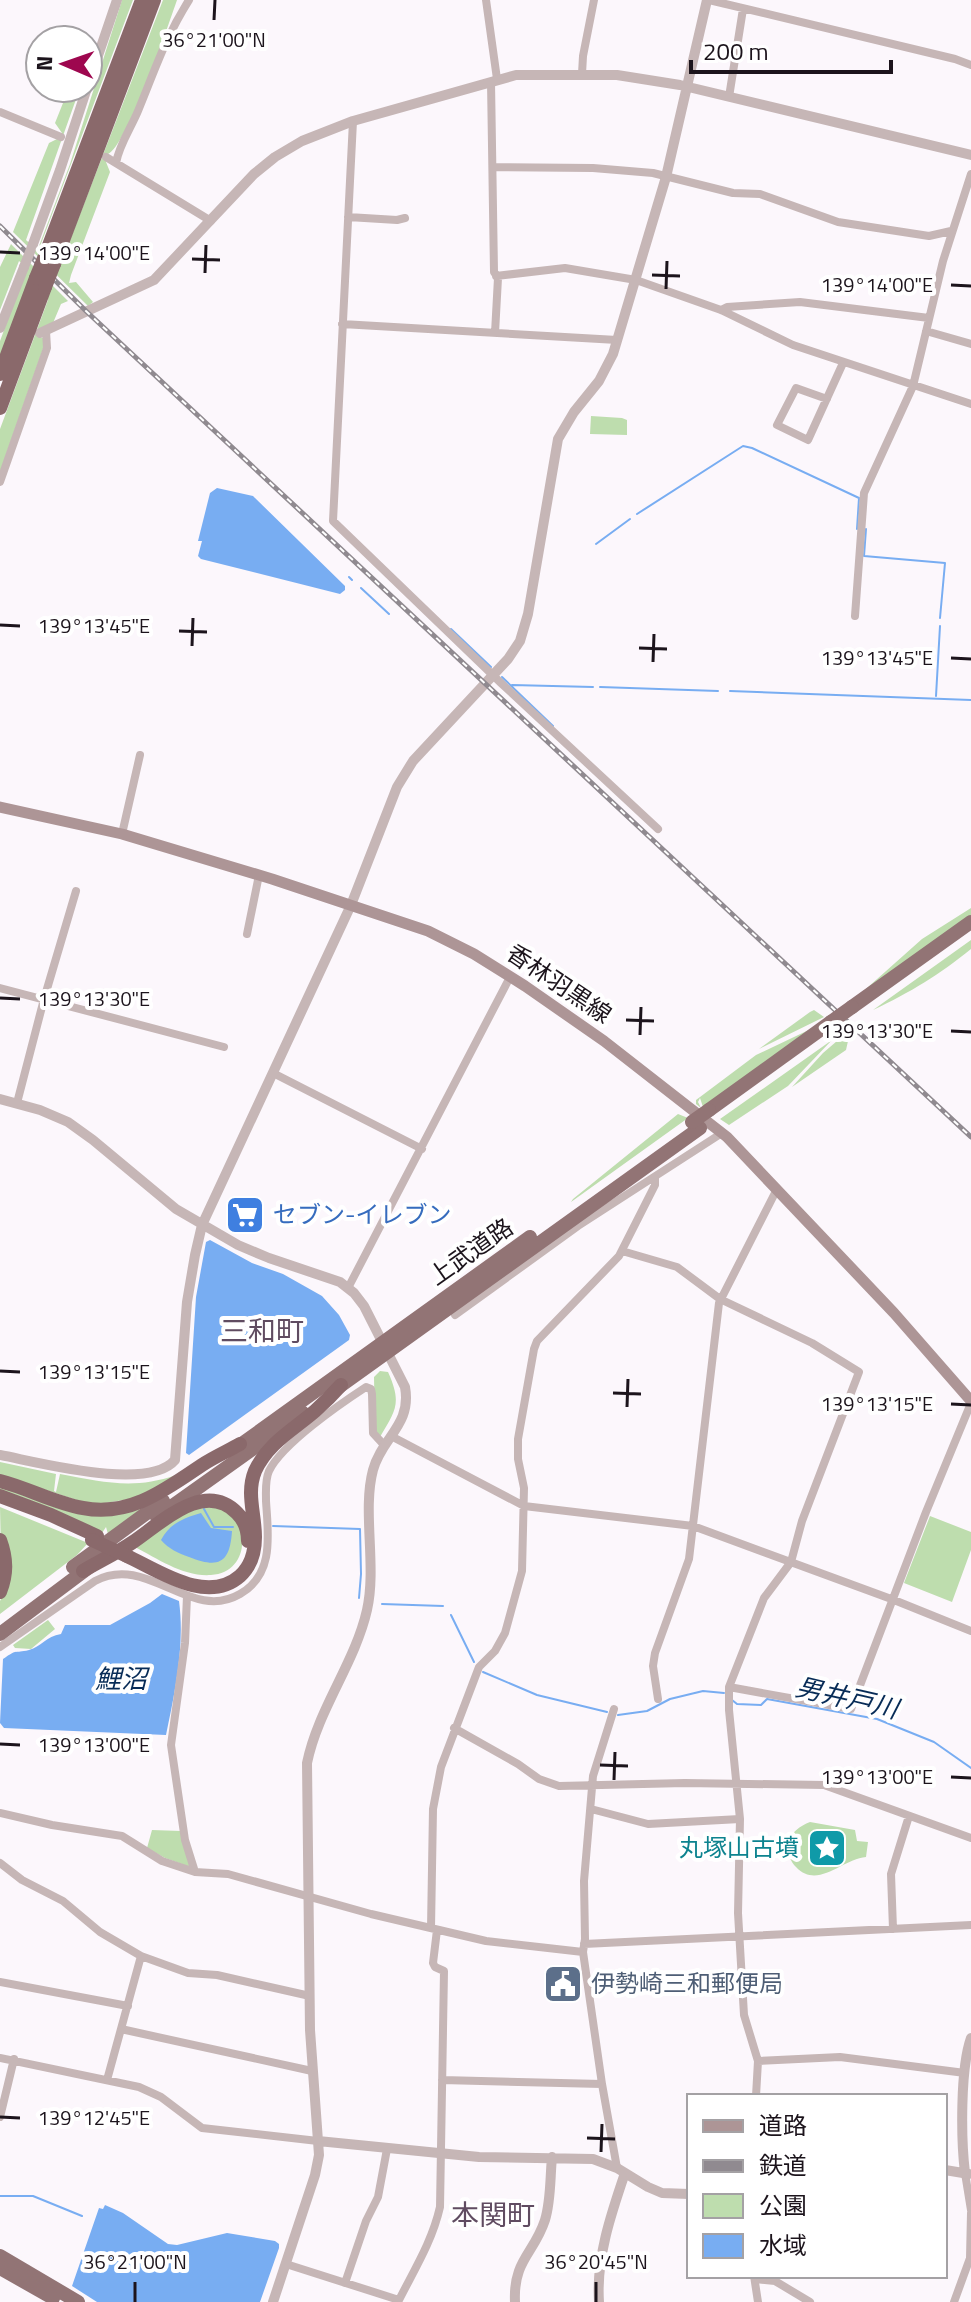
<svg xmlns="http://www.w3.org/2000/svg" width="971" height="2302" font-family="'Titillium Web','Noto Sans JP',sans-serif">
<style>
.green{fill:#beddae}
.water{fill:#78adf2}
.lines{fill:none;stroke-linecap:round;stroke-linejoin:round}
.stream{stroke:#78adf2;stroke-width:2}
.minor{stroke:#c6b6b6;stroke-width:8}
.tertiary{stroke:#c6b6b6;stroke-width:10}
.secondary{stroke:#ad9596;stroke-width:11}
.trunk{stroke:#927475;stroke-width:14}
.motorway{stroke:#8a696b;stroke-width:14}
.rail-casing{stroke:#908a90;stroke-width:5}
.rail{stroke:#fff;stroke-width:2;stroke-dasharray:6;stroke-linecap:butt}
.tertiary-bridge{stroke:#c6b6b6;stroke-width:10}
.trunk-bridge{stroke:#927475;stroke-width:14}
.motorway-bridge{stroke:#8a696b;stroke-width:14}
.ticks{fill:none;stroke:#1c141c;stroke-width:3}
.labels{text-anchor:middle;stroke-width:8;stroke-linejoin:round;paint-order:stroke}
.street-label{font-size:24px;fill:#1c141c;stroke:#fff}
.shop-label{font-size:24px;fill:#366cbe;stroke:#fff;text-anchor:start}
.culture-label{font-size:24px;fill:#0d838f;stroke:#fff;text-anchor:end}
.service-label{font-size:24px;fill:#4e5e75;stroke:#fff;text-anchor:start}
.water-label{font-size:26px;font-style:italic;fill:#082c57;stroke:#fff}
.quarter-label{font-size:28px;fill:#604c61;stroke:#fff}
.ticks-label{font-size:20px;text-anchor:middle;fill:#1c141c;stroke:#fff;stroke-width:8;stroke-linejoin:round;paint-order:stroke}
</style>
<rect width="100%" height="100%" fill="#fcf7fc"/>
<!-- green -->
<path class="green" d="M122 0H133L39 249V253L58 271 163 0H177C168 26 127 146 108 154L106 162 110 172 71 275 69 283 76 282 93 302 88 306 13 232 49 143 61 137 62 133 55 123 69 88H80L26 240 35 248 39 246 70 164Z
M11 244 68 301 61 304 53 323 40 337 43 338 44 346 0 472V429L48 300V298L0 355V341L27 268 19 261 0 310V267Z
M591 416 622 418 627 420V435L590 434Z
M971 908V915L858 996 922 939Z
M971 940V949C939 975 911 992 873 1010Z
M814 1010 824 1017 759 1049 810 1012Z
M815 1027 703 1107 700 1098 698 1102 701 1108 696 1104V1100L756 1055Z
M844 1035 848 1041 846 1050 792 1087 823 1053Z
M832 1040 788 1086 729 1125 720 1119Z
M678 1114 688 1118 571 1202 573 1199Z
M380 1371 388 1372C402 1403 396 1410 380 1437L375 1432 374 1377Z
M0 1462 56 1474 54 1491 56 1492 60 1474C103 1482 134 1490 176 1475L143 1497 92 1505 0 1475Z
M0 1485 79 1511 150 1502 108 1534 106 1527 102 1533 0 1491Z
M200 1506C206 1507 214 1506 219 1508 253 1522 249 1573 211 1575 184 1577 158 1559 135 1547L180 1515Z
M0 1507 88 1543 77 1555 0 1614V1601L2 1597Z
M930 1516 971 1532V1550L952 1602 904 1583Z
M48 1620 55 1629 31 1649 15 1648 13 1645Z
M810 1822 855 1830 857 1841 868 1842 866 1857C842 1859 818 1890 796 1867 790 1861 787 1852 788 1843 791 1832 800 1826 810 1822Z
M152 1830 181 1831 190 1867 165 1858 147 1848Z"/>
<!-- water -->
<path class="water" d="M217 488 253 496 345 586V590L340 594 201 559 198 556 202 541H198L210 493Z
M210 1240 252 1263 283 1274 322 1296 339 1315 350 1335 349 1340 189 1455 186 1453 196 1297 206 1242Z
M201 1513 211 1528 232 1531C230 1563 219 1569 189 1557 178 1553 169 1549 161 1540 170 1523 184 1518 201 1513Z
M162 1594 179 1601C185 1646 175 1692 166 1735L4 1728 0 1723 3 1659C19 1648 13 1654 29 1650 41 1647 46 1636 61 1634L65 1625H110L150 1603Z
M105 2205 123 2213 168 2244 177 2245 227 2233 275 2241 279 2244V2248L260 2302H97L72 2286 99 2208 103 2209Z"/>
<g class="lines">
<!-- stream -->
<path class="stream" d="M637 514 743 446 752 448 859 498 857 529
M866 529 864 556 945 563 940 618
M596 544 630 519
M349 577 352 580
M361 588 389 614
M451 629 491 667
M502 677 553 726
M512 685 593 687
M600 687 718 691
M730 691 971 700
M936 696 940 626
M204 1509 214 1527H233
M273 1526 360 1529 361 1574 359 1598
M382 1604 443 1606
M451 1615 474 1662
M483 1672 537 1695 607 1712
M732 1700 737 1704 761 1705 767 1699 877 1719 934 1742 971 1768
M618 1715 647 1711 670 1699 703 1691 724 1693
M0 2196H33L82 2216"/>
<!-- minor -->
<path class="minor" d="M486 0 497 79
M709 0 955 59 971 65
M582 74 583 56 594 0
M491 82 494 272 498 278 495 333
M729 97 743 9
M0 112 61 137
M353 121 333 521 501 683 658 829
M106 157 211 221
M116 163C119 145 131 128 138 111 155 70 165 38 189 0
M493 167 593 168 653 173 733 193 760 194 838 222 929 236 951 231
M348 217 397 220 405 218
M496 276 565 268 636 280 721 310 793 345 971 404
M721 310 727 307 800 302 929 318
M342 324 617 340
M926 331 971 344
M827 399 796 388 777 425 808 440 843 363
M0 482 47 348 46 331
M855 616 864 493 913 386 943 261 971 174
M122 834 140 755
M247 934 259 875
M0 988 224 1047
M273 1073 422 1149
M17 1103 44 999 76 891
M622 1251 677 1267 720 1299 812 1343 859 1372 802 1521 791 1562 764 1598 729 1687V1710L740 1819 738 1913 744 2015 758 2061 756 2096
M348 1288 510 977
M455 1315 578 1226 722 1133
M391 1436 524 1506 693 1526 894 1600 971 1631
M187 1596 185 1643 171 1745 185 1840 195 1872
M0 1647 95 1581C148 1553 190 1623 240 1594 275 1574 268 1534 266 1501 266 1490 265 1480 269 1471 282 1444 340 1404 366 1387L371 1389 372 1394 373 1433 384 1445
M729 1687 851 1709 926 1512 971 1403
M658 1699 653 1666 655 1653 689 1559 719 1303 777 1189
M614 1709 593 1776 584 1881 585 1939 583 1952 602 2084 617 2168
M454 1728 518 1764 539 1779 559 1786 685 1783 824 1785 971 1838
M591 1809 648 1824 740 1819
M0 1813 52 1825 122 1836 162 1861 195 1872 228 1874 371 1914 486 1941 583 1952
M0 1863 22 1880 63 1901 100 1932 141 1956 188 1973 217 1975 310 1996
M431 1928 433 1809 441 1767 479 1667 495 1651 505 1633 522 1571 524 1488 518 1459V1439L534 1349 537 1341 619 1256 655 1185V1178
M893 1929 891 1874 909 1816
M584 1944 971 1925
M0 1982 128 2006
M121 2029 312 2071
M0 2058 139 2087 161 2097 202 2128 318 2141
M758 2061 840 2057 965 2073
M107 2080 141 1956
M442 2080 602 2084
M0 2117 14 2059
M965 2173 971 2210
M286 2264 399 2300
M754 2276 758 2302
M755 2279 775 2281 810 2302
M345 2283 366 2221 378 2197 387 2149
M398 2302C414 2270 432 2242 440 2207L444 1971 435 1967 433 1963 437 1930
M954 2302 970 2258 971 2213"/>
<!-- tertiary -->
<path class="tertiary" d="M88 85 117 0
M33 244 60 170 87 88
M0 328 24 267
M40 333 154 280 254 174 275 157 302 141 353 121 516 75H617L680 85 971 155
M0 1099 40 1110 68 1122 93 1140 176 1209 238 1245 269 1258 340 1282 354 1293 364 1306 405 1387C412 1425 382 1437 373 1470 362 1511 377 1566 367 1610 355 1663 318 1709 307 1763L310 2030 319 2155 315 2175 273 2302
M0 1455C38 1462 148 1492 175 1460L187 1302 195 1255 202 1225 351 905 397 787 413 761 508 659 520 641 528 614 558 439 574 412 599 381 613 354 666 177 707 0
M318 2141 479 2157 593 2159 617 2168 648 2187 662 2193 689 2194
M945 2170 969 2174
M965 2173C961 2140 960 2069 971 2038
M515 2302C513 2260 534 2254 545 2220 551 2201 550 2178 552 2157
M599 2302C596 2258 611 2214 625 2173"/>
<!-- secondary -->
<path class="secondary" d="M0 807 122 834 272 879 428 931 474 954 525 986 604 1041 727 1137 894 1313 971 1401"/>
<!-- trunk -->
<path class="trunk" d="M852 1007 971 922
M709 1110 831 1022
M333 1391 700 1128
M232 1451 530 1237
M157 1517 303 1413
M73 1567 163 1501
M0 1634 92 1565
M0 2256 78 2302
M0 2268 53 2298"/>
<!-- motorway -->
<path class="motorway" d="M45 256 142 0
M54 264 154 0
M0 374 36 278
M0 408 45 287
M0 1481C28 1488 54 1503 83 1508 130 1517 165 1490 202 1465 214 1457 228 1451 240 1444
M0 1496 51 1515 97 1536
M0 1540C7 1559 7 1574 0 1592
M127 1556C159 1571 207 1605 240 1576 251 1566 255 1552 255 1537 255 1514 246 1493 255 1471 268 1443 293 1430 315 1411 324 1403 333 1394 341 1385
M83 1571C100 1561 117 1553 133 1542 160 1524 204 1479 237 1513 245 1521 248 1530 248 1541"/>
<!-- rail casing -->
<g class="rail-casing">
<path id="rail" d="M0 226 86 311 971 1137"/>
</g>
<!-- rail -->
<use href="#rail" class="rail"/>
<!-- tertiary-bridge -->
<path class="tertiary-bridge" d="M24 267 33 244"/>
<!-- trunk-bridge -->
<path class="trunk-bridge" d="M831 1022 852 1007
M692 1122 709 1110"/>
<!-- motorway-bridge -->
<path class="motorway-bridge" d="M36 278 45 256
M45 287 54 264
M92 1540 127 1556"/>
</g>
<!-- ticks -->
<path class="ticks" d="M214 20 215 0M0 252 20 253M192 259 220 260M205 273 206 245M652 275 680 276M951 285 971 286M666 289 667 261M0 625 20 626M179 631 207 632M192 646 193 618M639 648 667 649M951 658 971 659M653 662 654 634M0 998 20 999M626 1020 654 1021M951 1031 971 1032M640 1035 641 1007M0 1371 20 1372M613 1393 641 1394M951 1404 971 1405M627 1407 628 1379M0 1744 20 1745M600 1765 628 1766M951 1777 971 1778M614 1780 615 1752M0 2117 20 2118M587 2138 615 2139M601 2152 602 2124M135 2302V2282M596 2302V2282"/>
<!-- icons -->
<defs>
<g id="supermarket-square" transform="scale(2)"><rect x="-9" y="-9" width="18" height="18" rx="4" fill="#3f7fe0" stroke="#fff"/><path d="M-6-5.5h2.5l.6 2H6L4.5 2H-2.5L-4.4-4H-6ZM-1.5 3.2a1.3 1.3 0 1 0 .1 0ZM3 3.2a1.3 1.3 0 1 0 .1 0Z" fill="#fff"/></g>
<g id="sight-square" transform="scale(2)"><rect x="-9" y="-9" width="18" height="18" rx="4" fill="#0f9aa8" stroke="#fff"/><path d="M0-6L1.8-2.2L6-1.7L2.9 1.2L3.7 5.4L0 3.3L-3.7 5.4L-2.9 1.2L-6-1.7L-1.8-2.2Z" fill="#fff"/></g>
<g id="civic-square" transform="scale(2)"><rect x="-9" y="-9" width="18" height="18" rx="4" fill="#5c6f8a" stroke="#fff"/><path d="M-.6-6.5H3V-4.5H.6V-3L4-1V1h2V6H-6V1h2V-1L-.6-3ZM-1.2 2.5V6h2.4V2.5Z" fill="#fff"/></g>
</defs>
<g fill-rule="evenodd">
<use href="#supermarket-square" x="245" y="1215"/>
<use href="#sight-square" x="827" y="1848"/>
<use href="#civic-square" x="563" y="1984"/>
</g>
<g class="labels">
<!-- street labels -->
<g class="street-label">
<text transform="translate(559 984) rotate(34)" y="8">香林羽黒線</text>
<text transform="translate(471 1252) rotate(-35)" y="8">上武道路</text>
</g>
<!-- shop labels -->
<g class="shop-label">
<text x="273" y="1223">セブン-イレブン</text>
</g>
<!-- culture labels -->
<g class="culture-label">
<text x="799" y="1856">丸塚山古墳</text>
</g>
<!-- service labels -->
<g class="service-label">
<text x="591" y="1992">伊勢崎三和郵便局</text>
</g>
<!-- water labels -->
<g class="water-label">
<text x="121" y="1688">鯉沼</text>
<text transform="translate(847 1698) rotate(13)" y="9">男井戸川</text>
</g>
<!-- quarter labels -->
<g class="quarter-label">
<text x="262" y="1341">三和町</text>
<text x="493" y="2225">本関町</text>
</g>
</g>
<g class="ticks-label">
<text x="214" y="47">36°21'00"N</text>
<text x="94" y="260">139°14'00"E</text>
<text x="877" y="292">139°14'00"E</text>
<text x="94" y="633">139°13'45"E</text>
<text x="877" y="665">139°13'45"E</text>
<text x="94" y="1006">139°13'30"E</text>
<text x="877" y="1038">139°13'30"E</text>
<text x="94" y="1379">139°13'15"E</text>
<text x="877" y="1411">139°13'15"E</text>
<text x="94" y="1752">139°13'00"E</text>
<text x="877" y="1784">139°13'00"E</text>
<text x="94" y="2125">139°12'45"E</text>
<text x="135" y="2269">36°21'00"N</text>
<text x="596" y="2269">36°20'45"N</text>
</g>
<!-- legend -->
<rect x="687" y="2094" width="260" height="184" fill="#ffffff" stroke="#a4a1a4" stroke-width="2"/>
<rect x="703" y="2120" width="40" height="12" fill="#ad9596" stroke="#a4a1a4" stroke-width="2"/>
<text x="759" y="2134" font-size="24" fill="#1c141c">道路</text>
<rect x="703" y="2160" width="40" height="12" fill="#908a90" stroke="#a4a1a4" stroke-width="2"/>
<text x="759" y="2174" font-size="24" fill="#1c141c">鉄道</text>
<rect x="703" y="2194" width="40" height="24" fill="#beddae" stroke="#a4a1a4" stroke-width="2"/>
<text x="759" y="2214" font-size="24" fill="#1c141c">公園</text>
<rect x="703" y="2234" width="40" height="24" fill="#78adf2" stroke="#a4a1a4" stroke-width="2"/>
<text x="759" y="2254" font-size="24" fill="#1c141c">水域</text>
<!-- north arrow -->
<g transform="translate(64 64) rotate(272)"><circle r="38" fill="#ffffff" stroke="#a4a1a4" stroke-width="2"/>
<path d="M0-6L14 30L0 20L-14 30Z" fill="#9e074f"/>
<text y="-12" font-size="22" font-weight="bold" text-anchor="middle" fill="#1c141c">N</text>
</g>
<!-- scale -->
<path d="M691 60v12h200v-12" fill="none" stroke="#1c141c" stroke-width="4"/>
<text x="703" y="60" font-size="24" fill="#1c141c" stroke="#ffffff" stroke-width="6" paint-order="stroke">200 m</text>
</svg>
